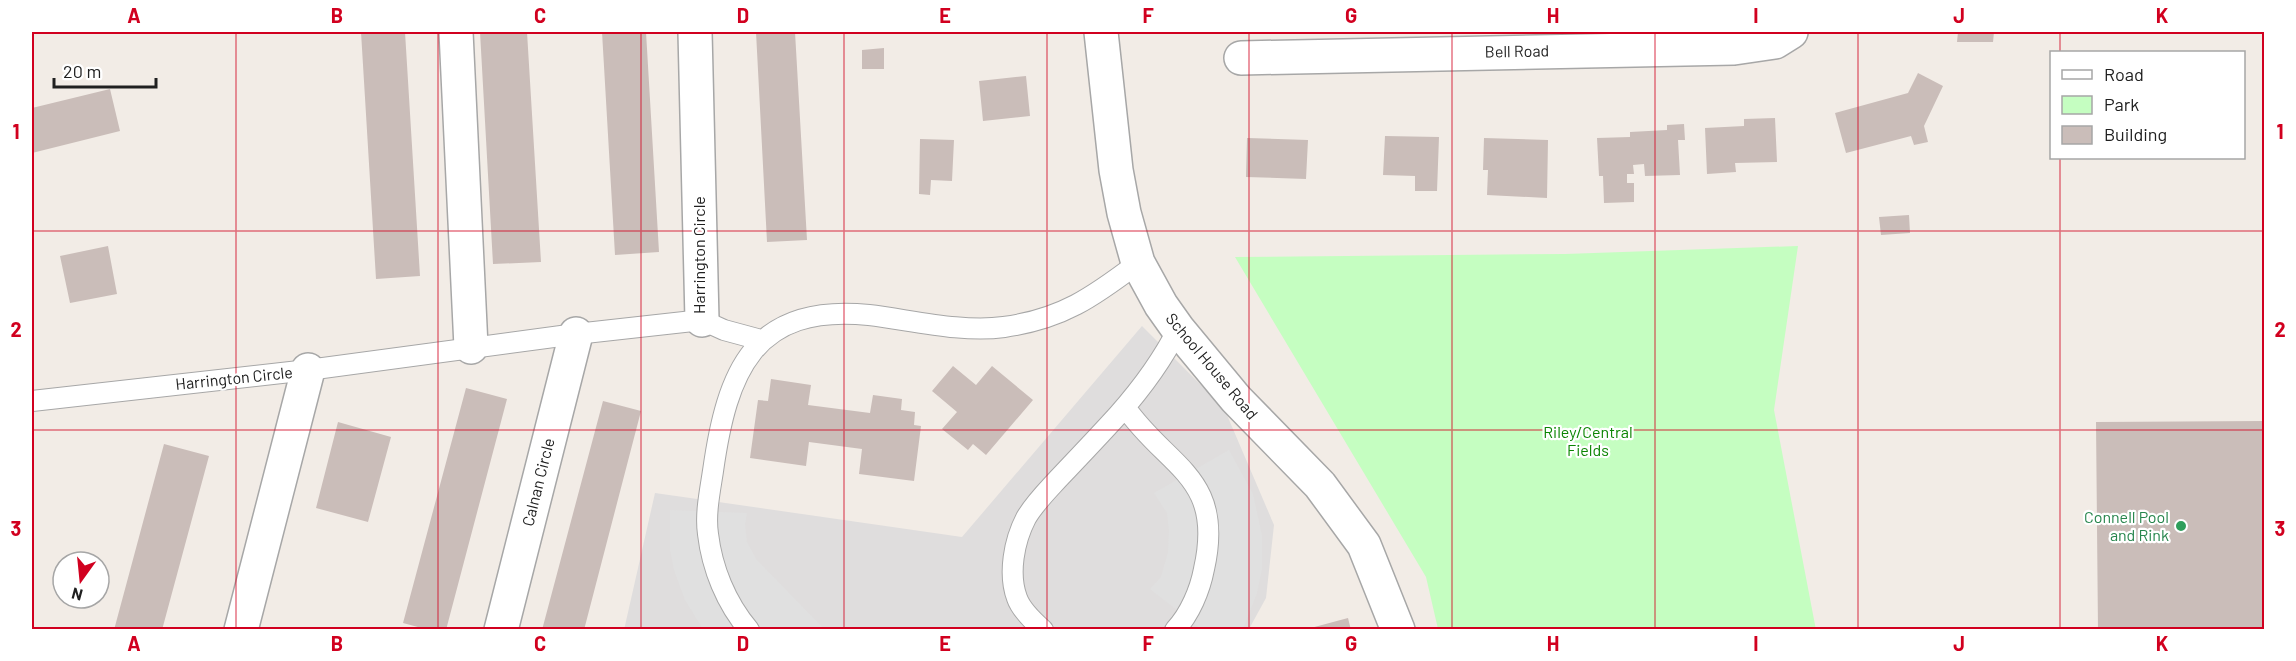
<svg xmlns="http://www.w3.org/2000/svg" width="2296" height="661" font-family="Barlow,sans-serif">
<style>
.residential{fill:#dfdddd}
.park{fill:#c5fec1}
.parking{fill:#e0e0e0}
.building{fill:#cabdb9}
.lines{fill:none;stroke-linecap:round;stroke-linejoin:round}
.lane-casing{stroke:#a7a7a7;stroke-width:22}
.street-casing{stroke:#a7a7a7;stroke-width:36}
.lane{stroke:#fff;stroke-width:20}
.street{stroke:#fff;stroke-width:33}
.grid{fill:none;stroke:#d1001f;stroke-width:1.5;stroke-opacity:0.55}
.leisure-dot{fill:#2e9e5b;stroke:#fff;stroke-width:2}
.labels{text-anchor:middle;stroke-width:4.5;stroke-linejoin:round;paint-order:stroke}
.street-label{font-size:16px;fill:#202020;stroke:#fff}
.park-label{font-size:16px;fill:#0b8503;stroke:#fff}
.leisure-label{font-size:16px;fill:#27864d;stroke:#fff;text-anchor:end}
.neatline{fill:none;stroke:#d1001f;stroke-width:2}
.grid-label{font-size:20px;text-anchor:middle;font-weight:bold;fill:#d1001f}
</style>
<rect width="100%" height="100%" fill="#f2ece6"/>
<!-- residential -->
<path class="residential" d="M1142 326 1224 408 1274 525 1266 598 1249 629 624 630 655 493 962 537Z"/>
<!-- park -->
<path class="park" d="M1798 246 1774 410 1816 630 1438 629 1426 577 1235 257 1565 254Z"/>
<!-- parking -->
<path class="parking" d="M1229 450 1253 494 1262 536V569L1257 593 1243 629H1201L1150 589 1161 577 1168 552 1169 531 1167 513 1154 493Z
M670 510 747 513 745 525 747 542 756 559 824 629H703L685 600 674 570 670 550Z"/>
<!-- building -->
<path class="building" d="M361 32H405L420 276 376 279Z
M480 32H527L541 262 493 264Z
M602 32H646L659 252 615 255Z
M756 32H795L807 240 767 242Z
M1958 32H1994L1993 42H1957Z
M884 48V69H862V50Z
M1918 73 1943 86 1924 126 1928 142 1914 145 1911 136 1846 153 1835 113 1908 93Z
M1026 76 1030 116 983 121 979 81Z
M110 89 120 131 32 153V108Z
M1775 118 1777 162 1735 163 1736 172 1707 174 1705 128 1744 126V119Z
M1684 124 1685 140H1678L1680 175 1645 176 1644 164 1633 165 1634 174H1627V183H1634V202L1604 203 1603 176H1599L1597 138 1630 137V132L1667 130V125Z
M1385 136 1439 137 1437 191H1415V176L1383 175Z
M1247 138 1308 140 1306 179 1246 177Z
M1484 138 1548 140 1547 198 1487 195 1488 170H1483Z
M920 139 954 140 952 181 931 180 930 195 919 194Z
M1909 215 1910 233 1881 235 1879 217Z
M108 246 117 294 70 303 60 256Z
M953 366 976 385 992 366 1033 400 986 455 973 444 968 450 942 429 957 412 932 391Z
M771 379 811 385 808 405 870 413 873 395 902 399 901 410 915 412 914 425 921 426 914 481 859 474 862 449 809 442 806 466 750 458 758 400 768 401Z
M466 388 507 399 446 630H429L403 623Z
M603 401 641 411 584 630H542Z
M2264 421V630H2098L2096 422Z
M338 422 391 437 368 522 316 508Z
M164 444 209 456 162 630H114Z
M1348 618 1351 630H1307V629Z"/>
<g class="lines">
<!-- lane casing -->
<g class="lane-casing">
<path id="lane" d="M32 401 308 370 576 334 702 320 724 330 761 340
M1125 407C1167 468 1225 476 1204 569 1200 590 1190 614 1175 630
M749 630C726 603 712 568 708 534 705 514 710 491 713 471 727 372 753 303 869 315 911 320 962 333 1004 327 1062 319 1093 297 1138 263
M1043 630C1034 622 1021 610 1017 598 1008 574 1014 541 1026 518 1034 504 1047 491 1058 479 1078 458 1098 437 1118 415 1141 389 1162 361 1178 329"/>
</g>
<!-- street casing -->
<g class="street-casing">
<path id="street" d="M456 32 471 347
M695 32 702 320
M1101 32 1116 170 1124 213 1138 263 1161 305 1178 329 1236 399 1320 485 1364 545 1398 630
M1241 58 1734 48 1775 42 1791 32
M241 630 308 370
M501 630 576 334"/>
</g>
<!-- lane -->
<use href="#lane" class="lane"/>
<!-- street -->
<use href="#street" class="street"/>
</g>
<!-- grid -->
<path class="grid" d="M236 32V630M438 32V630M641 32V630M844 32V630M1047 32V630M1249 32V630M1452 32V630M1655 32V630M1858 32V630M2060 32V52M2060 158V630M32 231H2264M32 430H2264"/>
<!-- markers -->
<circle class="leisure-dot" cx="2181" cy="526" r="6"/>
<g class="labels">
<!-- street labels -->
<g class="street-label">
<text transform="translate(1517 51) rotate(-1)" y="6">Bell Road</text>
<text transform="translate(699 255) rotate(-90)" y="6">Harrington Circle</text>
<text transform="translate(1212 366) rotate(50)" y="6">School House Road</text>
<text transform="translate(234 378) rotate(-6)" y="6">Harrington Circle</text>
<text transform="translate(538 482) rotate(-76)" y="6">Calnan Circle</text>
</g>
<!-- park labels -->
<g class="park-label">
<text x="1588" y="438">Riley/Central<tspan x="1588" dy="18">Fields</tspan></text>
</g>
<!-- leisure labels -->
<g class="leisure-label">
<text x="2169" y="523">Connell Pool<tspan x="2169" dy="18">and Rink</tspan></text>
</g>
</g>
<!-- border -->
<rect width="2296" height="661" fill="none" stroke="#ffffff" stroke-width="66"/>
<!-- legend -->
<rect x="2050" y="51" width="195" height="108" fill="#ffffff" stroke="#a6a6a6" stroke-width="1.5"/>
<rect x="2062" y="70" width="30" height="9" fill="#ffffff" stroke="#a6a6a6" stroke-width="1.5"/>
<text x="2104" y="81" font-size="18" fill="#202020">Road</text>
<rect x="2062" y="96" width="30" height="18" fill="#c5fec1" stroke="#a6a6a6" stroke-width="1.5"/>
<text x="2104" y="111" font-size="18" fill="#202020">Park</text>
<rect x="2062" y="126" width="30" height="18" fill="#cabdb9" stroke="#a6a6a6" stroke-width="1.5"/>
<text x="2104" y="141" font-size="18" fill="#202020">Building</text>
<!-- north arrow -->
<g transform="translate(81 580) rotate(195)"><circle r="28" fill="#ffffff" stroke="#a6a6a6" stroke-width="1.5"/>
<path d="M0-4.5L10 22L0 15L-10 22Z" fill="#d1001f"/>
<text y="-9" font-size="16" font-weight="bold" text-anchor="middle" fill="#202020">N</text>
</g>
<!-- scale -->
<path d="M54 78v9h102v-9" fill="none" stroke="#202020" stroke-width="3"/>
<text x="63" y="78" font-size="18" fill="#202020" stroke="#ffffff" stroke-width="4.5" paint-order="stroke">20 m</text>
<rect x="33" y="33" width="2230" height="595" class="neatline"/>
<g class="grid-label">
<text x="134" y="23">A</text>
<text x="337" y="23">B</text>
<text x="540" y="23">C</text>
<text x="743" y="23">D</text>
<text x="945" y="23">E</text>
<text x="1148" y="23">F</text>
<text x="1351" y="23">G</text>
<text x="1553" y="23">H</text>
<text x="1756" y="23">I</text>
<text x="1959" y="23">J</text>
<text x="2162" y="23">K</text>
<text x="16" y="139">1</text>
<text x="2280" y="139">1</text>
<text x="16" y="337">2</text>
<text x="2280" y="337">2</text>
<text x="16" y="536">3</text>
<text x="2280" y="536">3</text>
<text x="134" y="651">A</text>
<text x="337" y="651">B</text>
<text x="540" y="651">C</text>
<text x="743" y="651">D</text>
<text x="945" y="651">E</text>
<text x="1148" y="651">F</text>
<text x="1351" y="651">G</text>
<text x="1553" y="651">H</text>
<text x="1756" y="651">I</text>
<text x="1959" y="651">J</text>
<text x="2162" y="651">K</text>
</g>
</svg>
